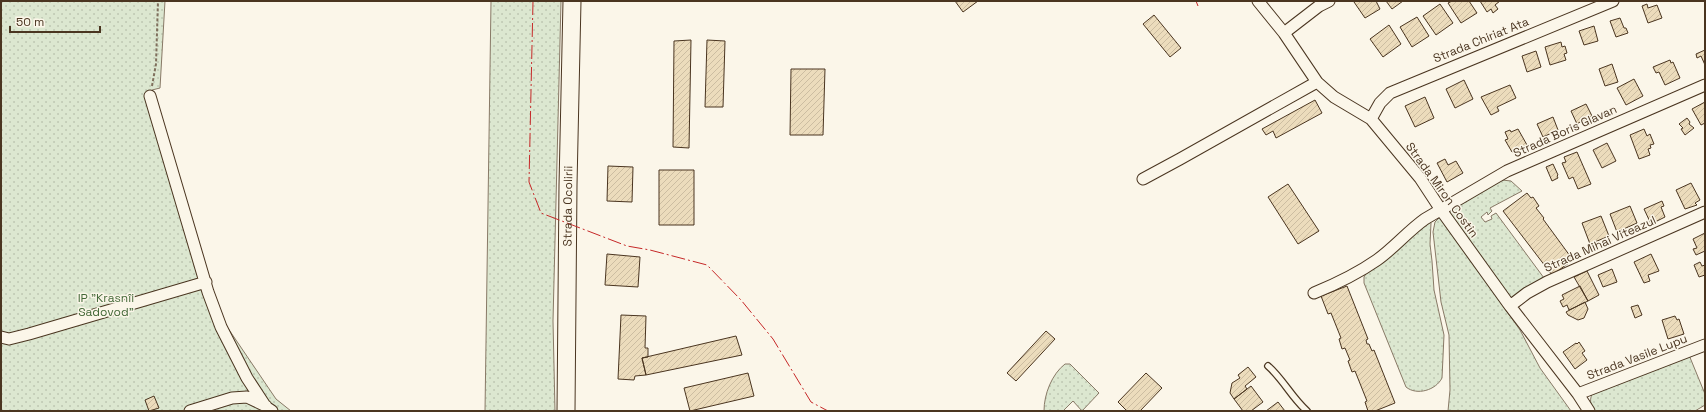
<svg xmlns="http://www.w3.org/2000/svg" width="1706" height="412" font-family="'Space Grotesk',sans-serif">
<style>
.grass{fill:url(#grass-dots);stroke:#887966}
.building{fill:url(#building-hatch);stroke:#4a3520}
.lines{fill:none;stroke-linecap:round;stroke-linejoin:round}
.service-casing{stroke:#4a3520;stroke-width:8}
.minor-casing{stroke:#4a3520;stroke-width:13}
.primary-casing{stroke:#4a3520;stroke-width:19}
.path{stroke:#7f6f5c;stroke-width:2;stroke-dasharray:3 2;stroke-linecap:butt}
.service{stroke:#fbf6e9;stroke-width:5.5}
.minor{stroke:#fbf6e9;stroke-width:11}
.primary{stroke:#fbf6e9;stroke-width:17}
.power{stroke:#c62828;stroke-width:1;stroke-dasharray:14 3 2 3;stroke-linecap:butt}
.labels{text-anchor:middle;stroke-width:3;stroke-linejoin:round;paint-order:stroke}
.street-label{font-size:12px;fill:#4a3520;stroke:#fbf6e9}
.park-label{font-size:12px;fill:#436837;stroke:#fbf6e9}
</style>
<defs>
<pattern id="grass-dots" width="8" height="8" patternUnits="userSpaceOnUse"><rect width="8" height="8" fill="#dce7d0"/><path d="M2 2h.1M6 6h.1" fill="none" stroke="#bec7b2" stroke-width="1.8" stroke-linecap="round"/></pattern>
<pattern id="building-hatch" width="6" height="6" patternUnits="userSpaceOnUse"><rect width="6" height="6" fill="#ecdcbc"/><path d="M-1 1l2-2M0 6l6-6M5 7l2-2" fill="none" stroke="#ccbda1"/></pattern>
</defs>
<rect width="100%" height="100%" fill="#fbf6e9"/>
<!-- grass -->
<path class="grass" d="M1 1H165L160 88 152 90 219 315 276 399 291 411H1Z
M491 1H561L553 321 555 411H485Z
M1502 180 1511 181 1522 191 1490 208 1492 211 1488 215 1487 212 1481 217 1485 222 1492 219 1491 216 1496 213 1544 278 1511 298 1449 214V209L1451 207Z
M1440 217 1520 330 1540 368 1571 411H1448L1450 390 1449 335 1441 302 1433 232 1435 222Z
M1429 221 1431 223 1430 244 1432 261 1434 290 1444 335 1442 378C1436 390 1417 396 1406 387L1364 283V277L1368 270Z
M1689 355 1705 394V405L1695 411H1595C1591 405 1589 402 1592 394Z
M1065 364H1070L1099 393 1082 411 1073 401 1063 411H1044C1044 394 1052 374 1065 364Z"/>
<!-- building -->
<path class="building" d="M955 1H978L963 12Z
M1356 1H1376L1380 9 1365 18 1354 2Z
M1386 1H1403L1392 9Z
M1452 1H1469L1477 13 1461 23 1448 3Z
M1480 1H1500L1495 5 1498 9 1493 13 1491 9 1487 12Z
M1440 4 1453 23 1436 35 1423 16Z
M1647 4 1648 8 1657 5 1662 18 1648 23 1642 6Z
M1154 15 1181 48 1170 57 1143 24Z
M1417 17 1429 36 1412 47 1400 27Z
M1620 18 1624 28H1626L1628 33 1616 37 1610 21Z
M1389 25 1401 44 1383 57 1370 39Z
M1594 26 1598 41 1584 45 1579 31Z
M691 40 689 148 673 147 674 41Z
M707 40 725 41 723 107H705Z
M1561 42 1562 47 1565 46 1567 53 1564 54 1566 60 1550 65 1545 47Z
M1705 50V65L1701 56 1697 58 1696 54Z
M1536 51 1541 67 1527 72 1522 56Z
M1670 60 1671 63 1673 62 1680 78 1665 85 1659 72 1656 73 1653 67Z
M1612 64 1618 82 1605 86 1599 69Z
M791 69H825L823 135H790Z
M1634 79 1643 96 1626 105 1617 88Z
M1464 80 1473 99 1455 108 1446 89Z
M1510 85 1516 98 1497 107 1499 111 1491 115 1481 97Z
M1425 97 1434 118 1415 127 1405 106Z
M1315 100 1322 113 1276 138 1273 131 1266 135 1262 129Z
M1705 102V123L1701 125 1692 109Z
M1586 104 1592 116 1587 118 1589 121 1585 123 1583 120 1577 124 1571 111Z
M1553 117 1558 130 1543 137 1537 124Z
M1687 118 1690 122 1689 124 1694 128 1685 135 1681 129 1683 128 1679 124Z
M1518 129 1527 145 1512 152 1505 140 1508 139 1505 132 1510 130 1511 132Z
M1644 129 1647 136 1650 134 1654 144 1650 145 1651 148 1648 149 1650 155 1639 159 1630 135Z
M1607 143 1616 161 1602 168 1593 150Z
M1577 152 1591 184 1578 189 1573 177 1569 179 1562 163 1566 162 1564 157Z
M1445 159 1448 165 1456 161 1463 173 1447 182 1437 163Z
M1553 164 1558 175 1557 176 1558 178 1552 181 1546 167Z
M608 166 633 167 632 202 607 201Z
M659 170H694V225H659Z
M1691 183 1700 200 1695 203 1697 205 1685 209 1676 190Z
M1288 184 1319 231 1298 244 1268 197Z
M1527 193 1531 198 1533 197 1539 206 1536 208 1544 218 1543 219 1573 260 1552 275 1503 211Z
M1662 201 1664 206 1661 207 1665 217 1651 224 1644 209Z
M1630 206 1637 223 1617 232 1610 214Z
M1601 216 1609 236 1590 244 1582 223Z
M1705 233V251L1696 255 1693 249 1697 248 1693 239Z
M607 254 640 257 638 287 605 285Z
M1651 254 1659 271 1648 275 1650 281 1644 283 1634 262Z
M1700 262 1702 266 1705 265V275L1699 277 1694 265Z
M1612 269 1617 282 1603 287 1598 275Z
M1587 271 1599 295 1588 301 1574 277Z
M1347 286 1368 339 1366 340 1367 344H1369L1372 351 1374 350 1395 403 1375 411H1368L1365 402 1367 401 1355 371 1352 372 1348 361 1350 360 1345 348 1342 349 1339 339 1341 338 1331 313 1328 314 1321 296Z
M1580 286 1588 301 1569 310 1567 305 1563 307 1560 301 1564 299 1562 295Z
M1585 302 1588 309 1584 318 1578 320 1568 315 1566 312Z
M1638 305 1642 315 1635 318 1631 307Z
M621 315 646 316 645 348H648V357L642 358 646 375 635 376 634 380 618 379Z
M1675 316 1677 320 1679 319 1684 334 1668 339 1662 320Z
M1046 331 1055 339 1016 381 1007 373Z
M736 336 742 355 646 375 642 358Z
M1579 342 1585 351 1582 353 1587 360 1575 369 1563 352 1576 343 1577 344Z
M1248 367 1256 377 1245 386 1247 389 1234 399 1230 393 1232 383 1240 378 1238 375Z
M748 373 754 396 690 411 684 388Z
M1146 373 1162 388 1140 411H1127L1118 402Z
M1251 386 1263 402 1251 411H1243L1234 399Z
M154 396 159 408 149 411 145 400Z
M1278 402 1285 411H1266Z"/>
<g class="lines">
<!-- service casing -->
<g class="service-casing">
<path id="service" d="M1268 366C1283 379 1292 398 1307 411"/>
</g>
<!-- minor casing -->
<g class="minor-casing">
<path id="minor" d="M1258 1 1284 33 1317 82 1334 97 1371 119 1420 178 1441 210 1510 306 1578 394 1589 411
M1284 33 1319 6 1329 1
M150 96 208 292 221 327 247 378 266 407 272 411
M1371 119 1380 103 1390 93 1613 1
M1143 179 1180 159 1317 82
M1314 293C1336 284 1357 274 1377 260 1394 248 1408 231 1425 219L1507 171 1523 164 1705 85
M1510 306 1527 293 1547 282 1705 212
M1 337 9 339 29 334 206 282
M1578 394 1705 345
M190 411 232 398 247 397 266 406"/>
</g>
<!-- primary casing -->
<g class="primary-casing">
<g id="primary">
<path id="s1" d="M566 411 568 185 572 1"/>
</g>
</g>
<!-- path -->
<path class="path" d="M152 86 156 64 158 1"/>
<!-- service -->
<use href="#service" class="service"/>
<!-- minor -->
<use href="#minor" class="minor"/>
<!-- primary -->
<use href="#primary" class="primary"/>
<!-- power -->
<path class="power" d="M533 1 529 182 541 213 627 246 650 250 707 265 741 300 773 339 811 402 828 411
M1196 1 1198 6"/>
</g>
<g class="labels">
<!-- street labels -->
<g class="street-label">
<text transform="translate(1481 40) rotate(-22)" y="4">Strada Chiriat Ata</text>
<text transform="translate(1565 131) rotate(-24)" y="4">Strada Boris Glavan</text>
<text transform="translate(1442 190) rotate(54)" y="4">Strada Miron Costin</text>
<text dy="4" stroke="none"><textPath href="#s1" startOffset="205">Strada Ocolirii</textPath></text>
<text transform="translate(1600 244) rotate(-24)" y="4">Strada Mihai Viteazul</text>
<text transform="translate(1637 357) rotate(-21)" y="4">Strada Vasile Lupu</text>
</g>
<!-- park labels -->
<g class="park-label">
<text x="106" y="302">IP "Krasnîi<tspan x="106" dy="14">Sadovod"</tspan></text>
</g>
</g>
<!-- border -->
<rect width="1706" height="412" fill="none" stroke="#4a3520" stroke-width="4"/>
<!-- scale -->
<path d="M10 26v6h90v-6" fill="none" stroke="#4a3520" stroke-width="2"/>
<text x="16" y="26" font-size="12" fill="#4a3520" stroke="#fbf6e9" stroke-width="3" paint-order="stroke">50 m</text>
</svg>
